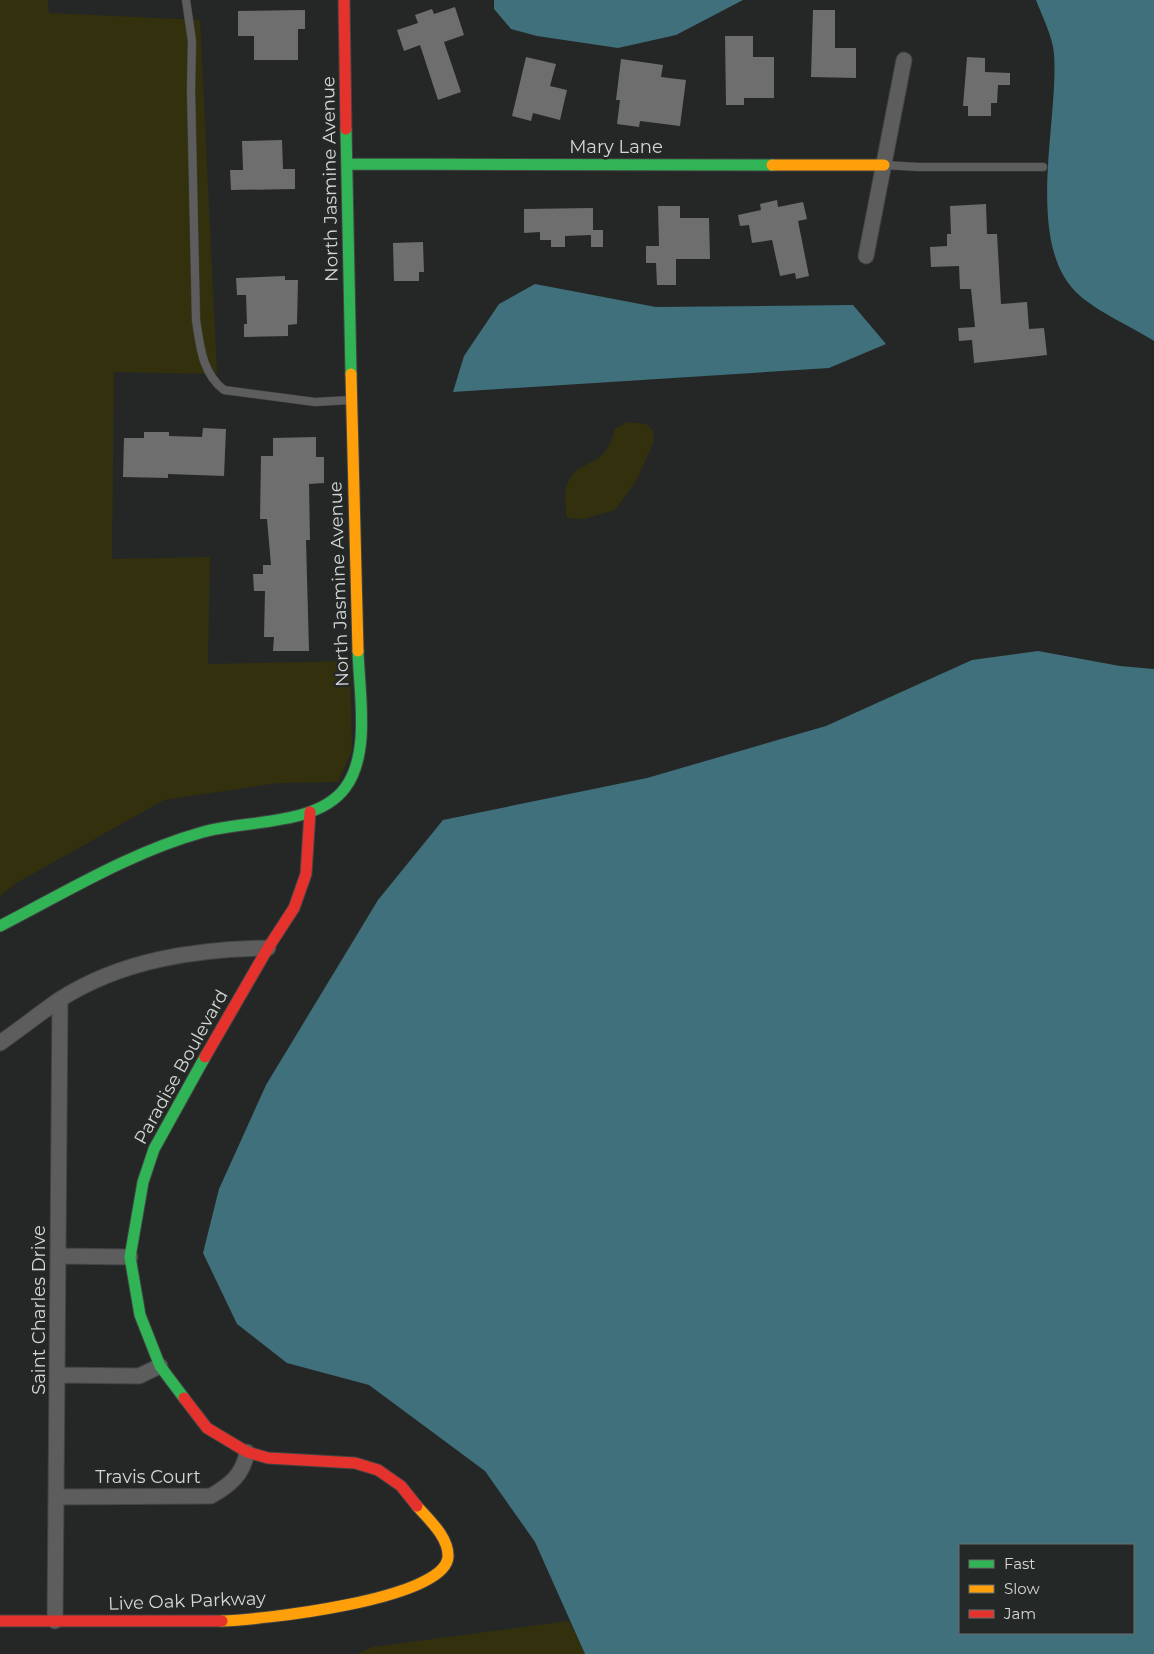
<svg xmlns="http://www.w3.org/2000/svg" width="1154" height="1654" font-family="Montserrat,sans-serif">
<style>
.green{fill:#33310d}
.water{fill:#3f707b;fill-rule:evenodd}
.building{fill:#6d6e6d}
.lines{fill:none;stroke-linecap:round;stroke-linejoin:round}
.lane-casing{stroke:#424443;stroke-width:9}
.street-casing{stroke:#424443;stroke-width:17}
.fast-casing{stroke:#424443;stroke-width:13}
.slow-casing{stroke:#424443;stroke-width:13}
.jam-casing{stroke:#424443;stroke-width:13}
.lane{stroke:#5c5d5c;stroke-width:8}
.street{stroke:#5c5d5c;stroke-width:15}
.fast{stroke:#30b455;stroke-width:11}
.slow{stroke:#ff9f0a;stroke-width:11}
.jam{stroke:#e5322d;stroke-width:11}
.labels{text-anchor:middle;stroke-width:5;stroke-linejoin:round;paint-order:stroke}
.street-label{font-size:18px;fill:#d5d7d6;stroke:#242826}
</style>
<rect width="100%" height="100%" fill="#252726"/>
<!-- green -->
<path class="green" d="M0 0H48L49 13 200 20 217 374 114 372 112 559 210 557 208 664 350 661 352 750 338 782 278 783 164 800 18 882 0 896Z
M627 422 646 424 651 428 654 434 653 444 636 481 615 510 584 519 567 518C556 446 605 482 614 430Z
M569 1621 585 1654H357L373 1647Z"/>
<!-- water -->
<path class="water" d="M494 0H743L676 35 618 48 537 36 511 29 494 9Z
M1036 0H1154V341C1132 327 1098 312 1079 295 1023 245 1059 122 1054 54 1053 37 1042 16 1036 0Z
M535 284 656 307 853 305 886 344 829 368 453 392 464 356 499 304Z
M1038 651 1120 666 1154 669V1654H585L535 1542 485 1471 369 1385 287 1363 237 1324 203 1253 219 1189 266 1085 378 900 443 820 647 778 826 726 972 660ZM960 1545H1133V1633H960Z"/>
<!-- building -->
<path class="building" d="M455 7 464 35 444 42 461 92 438 100 420 45 404 51 397 30 418 23 415 15 432 9 434 14Z
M305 10V29H298V60H254V36H238V11Z
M813 10H835V48H856V78L811 77Z
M725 36H753V57H774V98H744V105H726Z
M526 57 556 64 550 86 567 90 560 120 533 113 531 121 512 116Z
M967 57 985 58V72L1010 73V85H998L997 103H991V116H968V106H963Z
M621 59 663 65 661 77 686 80 680 126 640 121 639 127 617 124 620 100H616Z
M282 140 283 169H295V189L231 190 230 170H243L242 141Z
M777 200 778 207 803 202 807 219 798 221 809 276 796 279 795 273 780 276 772 240 752 243 749 225 740 226 738 215 761 210 760 204Z
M986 204 987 234H997L1001 304 1027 302 1029 329 1044 328 1047 355 974 363 972 340 959 341 958 328 975 327 971 289H960L959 266 931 267 930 247 947 246V234H951L950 206Z
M658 206H680V218H709L710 259H676V285H657L656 263H646V246H659Z
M593 208V230H603V247H591V235L565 236V247H551V240H540V232L524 233V209Z
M423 242 424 272H419V281H394L393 243Z
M285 276V280H298L297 324 288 325V336L244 337V324H247L246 295H237L236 278Z
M203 428 226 429 224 476 168 474V478L123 477 124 438H144V432H169V436L202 437Z
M316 437V457H324V483L309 484 310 540H306L309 651H273L274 637H264L265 591H254L253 574H263V565H271L267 519H260L261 456H273V438Z"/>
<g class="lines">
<!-- lane casing -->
<g class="lane-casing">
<path id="lane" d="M186 0 192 41 191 90 196 320C200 346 202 373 224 390L315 402 351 400
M884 165 918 167H1043"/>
</g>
<!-- street casing -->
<g class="street-casing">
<path id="street" d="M866 256 904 60
M0 1043C20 1029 39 1014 59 1000 121 960 195 949 268 948
M58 1256 130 1257
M57 1375 139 1376 160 1366
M56 1497 211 1496C230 1485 243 1475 247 1452
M55 1621 60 1000"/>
</g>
<!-- fast casing -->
<g class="fast-casing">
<path id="fast" d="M346 129 351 374
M348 164 772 165
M0 926C66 892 131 852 203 832 245 820 317 826 345 788 371 754 359 691 358 651
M184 1398 160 1366 140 1315 130 1257 143 1182 154 1149 205 1057"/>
</g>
<!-- slow casing -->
<g class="slow-casing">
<path id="slow" d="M772 165H884
M351 374 358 651
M222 1621C258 1620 445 1600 448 1557 449 1537 429 1520 417 1506"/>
</g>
<!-- jam casing -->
<g class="jam-casing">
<path id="jam" d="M344 0 346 129
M205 1057 268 948 294 908 306 874 310 812
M184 1398 207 1428 247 1452 268 1458 355 1463 378 1470 401 1486 417 1506
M0 1621H222"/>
</g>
<!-- lane -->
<use href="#lane" class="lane"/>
<!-- street -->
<use href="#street" class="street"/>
<!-- fast -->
<use href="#fast" class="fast"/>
<!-- slow -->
<use href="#slow" class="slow"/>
<!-- jam -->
<use href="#jam" class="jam"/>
</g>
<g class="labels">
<!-- street labels -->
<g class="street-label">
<text x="616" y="153">Mary Lane</text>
<text transform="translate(330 179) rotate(-91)" y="6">North Jasmine Avenue</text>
<text transform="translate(339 584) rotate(-92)" y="6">North Jasmine Avenue</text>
<text transform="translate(181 1067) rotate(-61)" y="6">Paradise Boulevard</text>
<text transform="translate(39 1310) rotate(-90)" y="6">Saint Charles Drive</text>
<text x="148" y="1483">Travis Court</text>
<text transform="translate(187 1601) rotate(-2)" y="6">Live Oak Parkway</text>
</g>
</g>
<!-- legend -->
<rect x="959" y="1544" width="175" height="90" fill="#242826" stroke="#6b6e6c"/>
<rect x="969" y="1560" width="25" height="8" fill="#30b455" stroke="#6b6e6c"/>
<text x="1004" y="1569" font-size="15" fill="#d5d7d6">Fast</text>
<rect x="969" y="1585" width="25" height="8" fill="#ff9f0a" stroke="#6b6e6c"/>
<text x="1004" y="1594" font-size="15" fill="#d5d7d6">Slow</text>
<rect x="969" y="1610" width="25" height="8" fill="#e5322d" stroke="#6b6e6c"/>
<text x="1004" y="1619" font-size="15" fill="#d5d7d6">Jam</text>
</svg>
